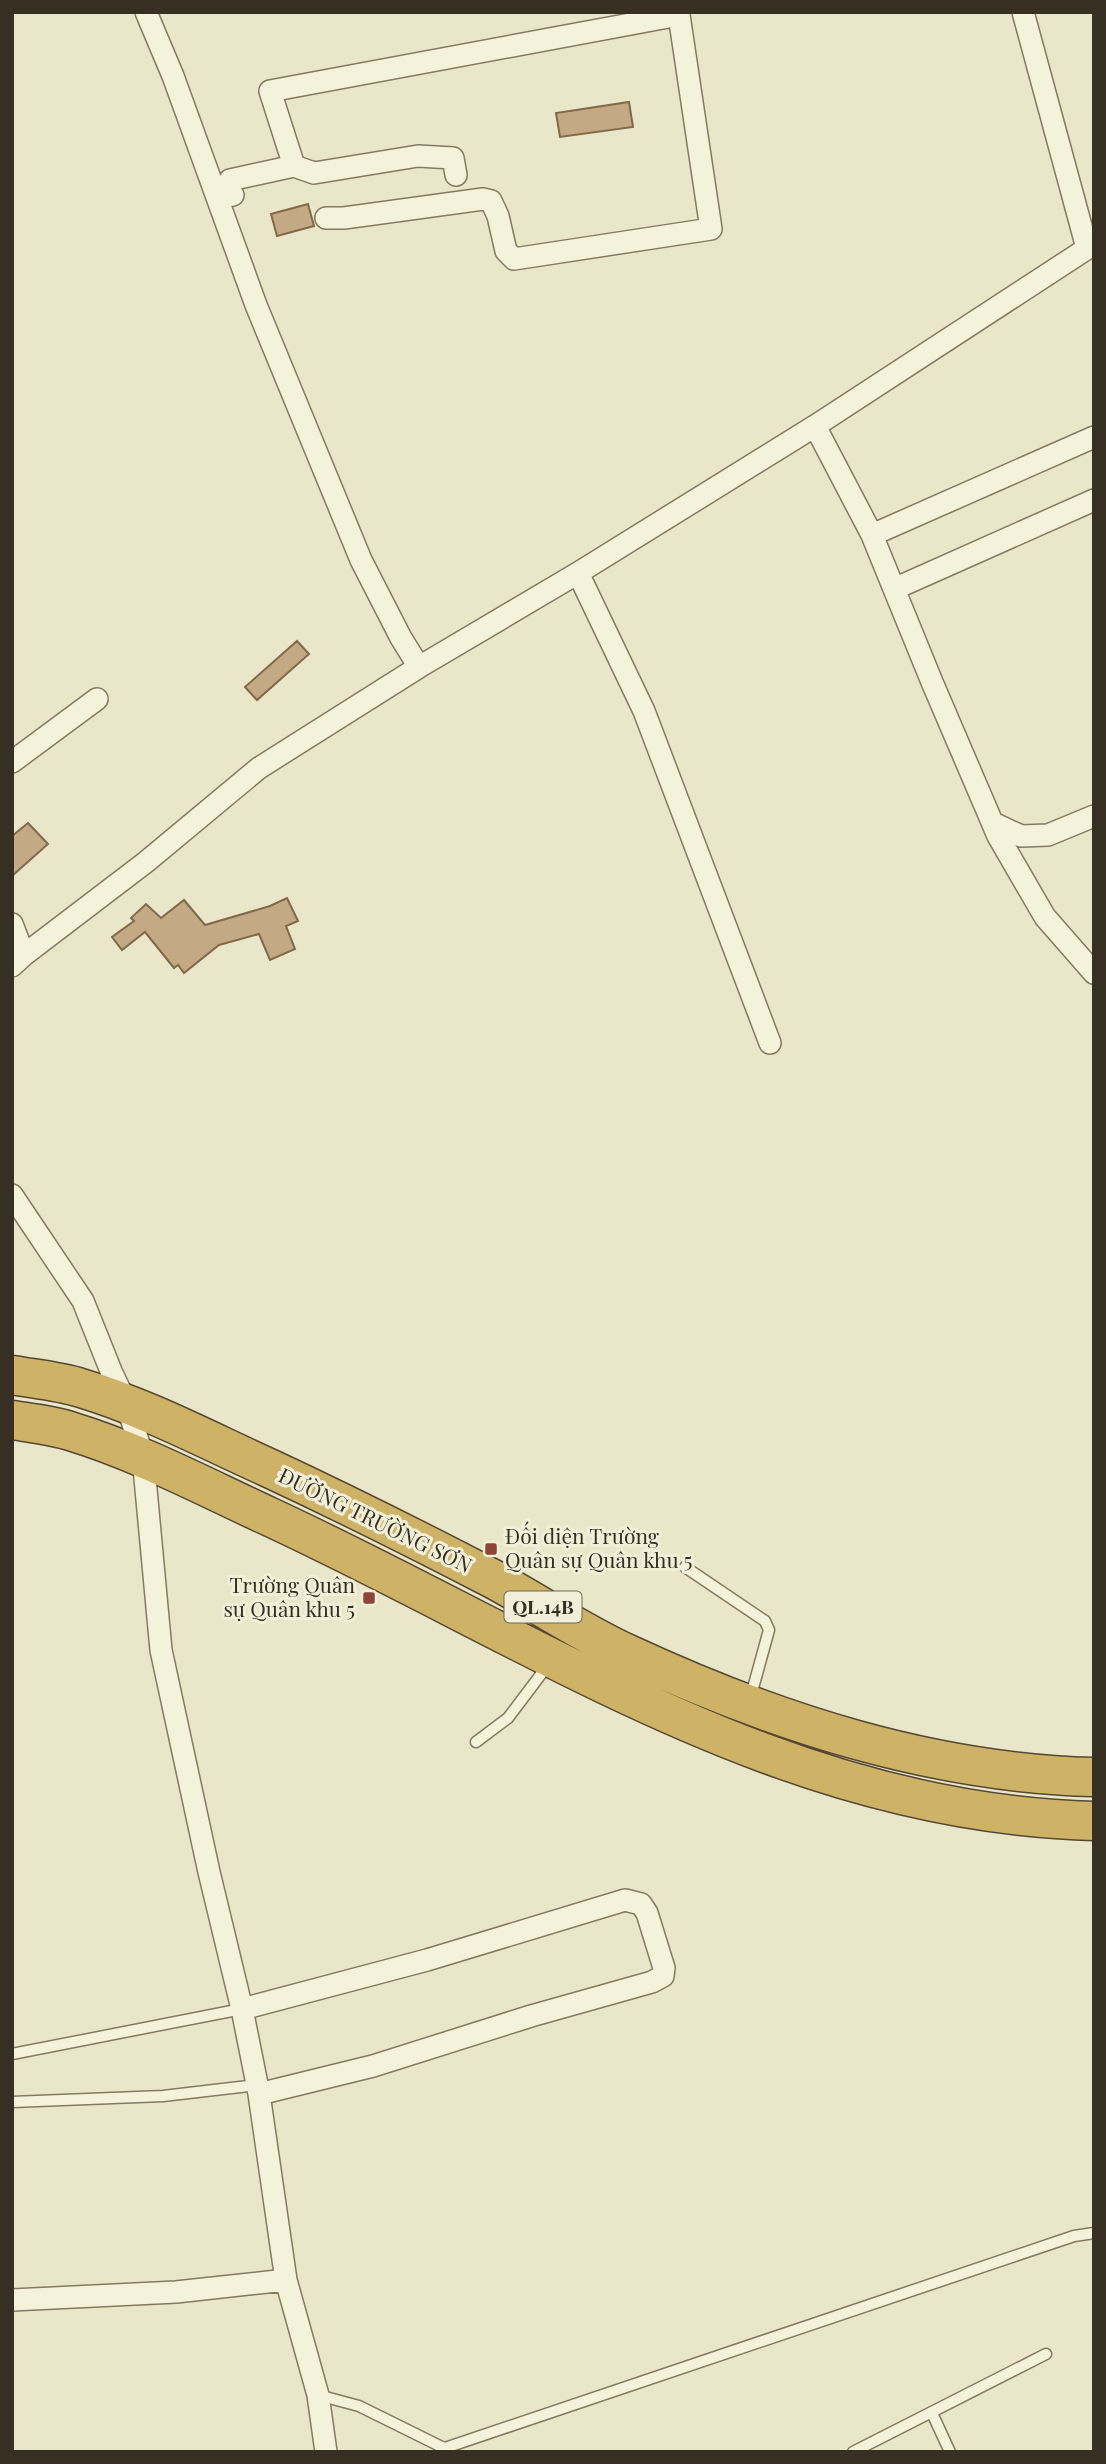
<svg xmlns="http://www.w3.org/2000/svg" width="1106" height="2464" font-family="'Playfair Display',serif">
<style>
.building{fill:#c3a984;stroke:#816949;stroke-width:2}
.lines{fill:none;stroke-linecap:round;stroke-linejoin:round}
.lane-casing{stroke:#847a60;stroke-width:13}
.street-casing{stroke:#847a60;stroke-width:24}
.highway-casing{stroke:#534834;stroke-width:41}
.lane{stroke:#f5f2dc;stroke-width:10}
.street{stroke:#f5f2dc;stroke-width:21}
.highway{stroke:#ceb266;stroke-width:38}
.poi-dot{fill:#8c4537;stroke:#f2efd9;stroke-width:2.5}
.labels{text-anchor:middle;stroke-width:6;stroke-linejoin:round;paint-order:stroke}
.shield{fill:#f2efd9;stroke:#6f6959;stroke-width:2}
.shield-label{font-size:19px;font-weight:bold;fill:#373022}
.street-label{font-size:21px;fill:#373022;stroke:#f2efd9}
.poi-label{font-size:21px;fill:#373022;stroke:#f2efd9;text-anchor:start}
</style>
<rect width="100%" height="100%" fill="#eae6ca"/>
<!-- building -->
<path class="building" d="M629 102 633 127 560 137 556 113Z
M308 204 314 226 277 236 271 214Z
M297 641 309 654 257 700 245 687Z
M28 823 48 844 12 876V836Z
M287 898 298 921 286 926 295 949 270 960 259 934 219 945 184 973 178 965 174 968 145 932 122 950 112 937 134 921 131 918 146 904 161 918 184 900 205 925 270 906Z"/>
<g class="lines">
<!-- lane casing -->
<g class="lane-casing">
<path id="lane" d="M685 1567 765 1621 769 1630 750 1699
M476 1742 508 1718 548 1665
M12 2054 242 2009
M12 2102 163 2096 257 2085
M318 2395 359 2406 450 2451
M932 2413 950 2452
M445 2448 1074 2236 1094 2233
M853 2452 1046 2354"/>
</g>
<!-- street casing -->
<g class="street-casing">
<path id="street" d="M146 12 173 76 256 305 361 560 401 638 419 667
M1023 12 1087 248
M294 166 314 173 418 156 453 158 456 175
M217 197 233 195 227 188 230 180 294 166 270 91 679 15 711 229 514 259 506 251 498 216 491 201 483 199 344 218H326
M815 426 872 535 932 682 998 836 1045 917 1094 973
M872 535 1094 437
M578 573 644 711 770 1043
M894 589 1094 500
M12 762 97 699
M993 823 1021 836 1048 835 1094 816
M12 924 24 955
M12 966 24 955 146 862 259 768 419 667 578 573 815 426 1094 244
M12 1195 83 1301 111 1371 127 1405 143 1457 161 1650 209 1872 242 2009 259 2094 286 2280 318 2395 326 2452
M242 2009 427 1960 625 1900 641 1904 647 1913 664 1968 663 1976 652 1982 531 2016 373 2066 259 2094
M12 2300 176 2292 286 2280"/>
</g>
<!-- highway casing -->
<g class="highway-casing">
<path id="highway" d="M12 1375C35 1379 59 1381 81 1388 147 1408 207 1440 269 1468 346 1504 420 1541 495 1580 539 1604 582 1633 628 1654 775 1722 931 1773 1094 1777
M12 1420C31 1423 51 1425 70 1431 139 1452 203 1486 268 1516 540 1642 783 1813 1094 1821"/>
</g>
<!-- lane -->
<use href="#lane" class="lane"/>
<!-- street -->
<use href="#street" class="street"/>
<!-- highway -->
<use href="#highway" class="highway"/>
</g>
<!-- markers -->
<g class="poi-dot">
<rect x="484" y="1542" width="14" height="14" rx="3.5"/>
<rect x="362" y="1591" width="14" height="14" rx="3.5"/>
</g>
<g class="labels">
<!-- shield labels -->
<rect class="shield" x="504.5" y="1591.5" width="77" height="31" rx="5"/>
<g class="shield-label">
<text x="543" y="1614">QL.14B</text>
</g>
<!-- street labels -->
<g class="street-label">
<text transform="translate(375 1521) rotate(26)" y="7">ĐƯỜNG TRƯỜNG SƠN</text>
</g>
<!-- poi labels -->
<g class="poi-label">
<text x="505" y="1544">Đối diện Trường<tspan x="505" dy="24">Quân sự Quân khu 5</tspan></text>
<text x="355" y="1593" text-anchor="end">Trường Quân<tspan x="355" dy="24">sự Quân khu 5</tspan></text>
</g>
</g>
<!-- border -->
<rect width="1106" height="2464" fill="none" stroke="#373022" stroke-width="28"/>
</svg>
